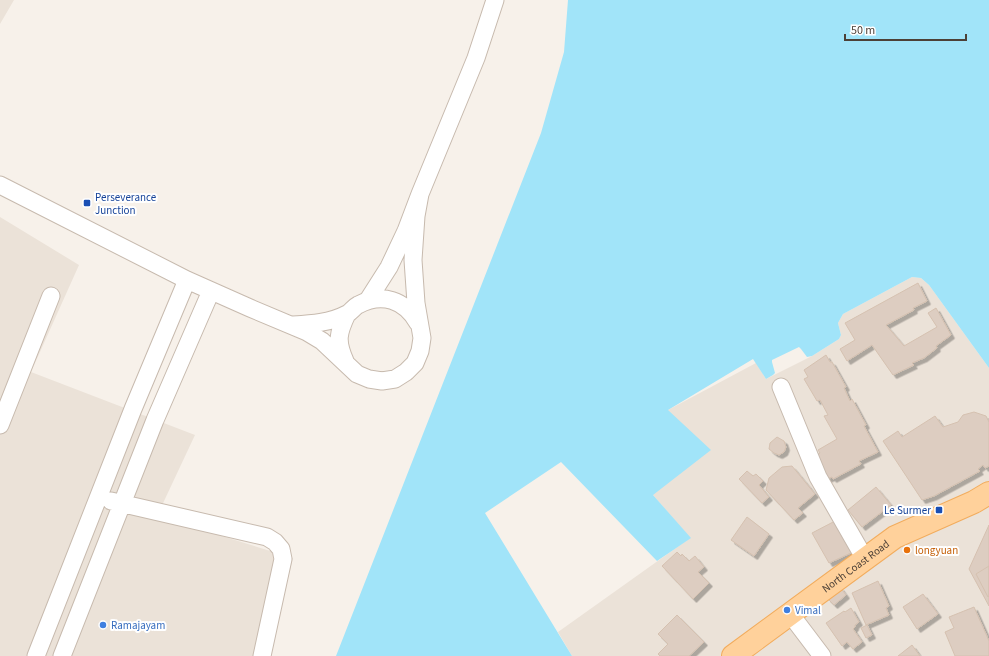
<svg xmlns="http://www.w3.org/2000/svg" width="989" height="656" font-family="'Source Sans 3',sans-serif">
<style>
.residential{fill:#ebe2d8}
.water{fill:#a1e4f9}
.building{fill:#ddcdc1;stroke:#d5c1b0;filter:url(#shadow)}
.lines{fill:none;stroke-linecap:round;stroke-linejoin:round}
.minor-casing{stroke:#c7baae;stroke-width:19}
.major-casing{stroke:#f2ac5d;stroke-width:24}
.minor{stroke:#fff;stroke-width:17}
.major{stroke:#ffd19b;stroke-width:22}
.transit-dot{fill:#1a4fb4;stroke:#fff;stroke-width:1.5}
.food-dot{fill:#e8710a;stroke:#fff;stroke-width:1.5}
.shop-dot{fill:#3f7fe0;stroke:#fff;stroke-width:1.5}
.labels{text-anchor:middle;stroke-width:4;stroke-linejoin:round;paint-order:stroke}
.transit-label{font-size:11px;fill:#164399;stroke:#fff;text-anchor:start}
.food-label{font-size:11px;fill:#c56008;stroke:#fff;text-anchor:start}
.street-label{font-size:11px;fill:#4c4037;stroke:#fff}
.shop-label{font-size:11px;fill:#366cbe;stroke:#fff;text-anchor:start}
</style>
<defs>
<filter id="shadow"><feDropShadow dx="3.5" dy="3.5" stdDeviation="0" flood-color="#0004"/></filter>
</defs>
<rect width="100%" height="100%" fill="#f7f1ea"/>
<!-- residential -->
<path class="residential" d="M0 0H14L0 24Z
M0 217 79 265 31 372 195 435 157 516 293 558 268 656H0Z
M912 277 921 278 929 285 989 368V656H572L558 632 690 538 653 495 668 410 756 363 766 379 812 356 839 339 841 335 838 323 843 314Z"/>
<!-- water -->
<path class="water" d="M568 0H989V368L929 285 921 278 912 277 843 314 838 323 841 335 839 339 812 356 807 357 801 349 799 347 772 360V362L775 373 773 375 766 379 753 359 668 410 711 450 653 495 691 538 657 561 561 462 485 513 572 656H336L541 133 564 52Z"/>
<!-- building -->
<path class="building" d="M918 283 927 301 913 308 914 310 886 325 904 346 937 327 928 313 936 308 951 335 936 346 937 348 924 358 912 363 914 365 893 375 872 345 847 361 840 349 855 340 845 323Z
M826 355 830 362H832L846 387 844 388 850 401 852 399 866 425 864 426 878 452 859 461 861 464 833 479 832 477 824 480 812 458 820 453 818 450 837 439 824 416 828 415 820 400 817 401 804 379 808 377 804 370Z
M974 412 986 416 989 422V466L985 468 983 465 978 469 980 471 934 496 922 500 883 441 898 431 902 437 935 416 943 427 958 422 963 415Z
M777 437 784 441 786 447 784 452 779 455 774 453 769 449 770 443Z
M792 466 815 494 798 508 803 513 794 520 766 490 769 478 782 467Z
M747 471 753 476 756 474 763 481 759 485 769 497 762 503 739 479Z
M876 487 891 505 862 527 848 510Z
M747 517 769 534 754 556 731 540Z
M835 521 853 552 829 563 812 533Z
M989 525V606L969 569Z
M677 552 681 556 682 554 689 561 695 556 704 567 698 572 709 583 693 599 662 566Z
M989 566V596L988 597 976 574Z
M878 581 889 606 886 608 889 615 866 625 852 593Z
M840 587 846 595 834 605 827 598Z
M923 594 938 614 917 629 903 607Z
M974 607 989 641V656H955L945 632 954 628 949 617Z
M851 608 859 622 855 625V627L853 629 862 642 853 649 847 642 842 646 826 623 844 611 845 612Z
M677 615 704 642 689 656H660L658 654 668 644 658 634Z
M867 625 872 635 866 638 861 628Z
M912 645 920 656H898Z"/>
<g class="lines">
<!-- minor casing -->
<g class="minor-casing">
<path id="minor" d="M0 185 187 280 250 308 307 332 322 341 357 374 369 379 382 381 395 379 406 372 415 363 420 351 422 338 416 303 413 260 416 216 420 194
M368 300 389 267 406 231 420 194 476 58 495 0
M293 325C311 324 330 323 347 314 351 312 354 307 358 305 382 292 405 300 418 323
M345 361C336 341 338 333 347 314
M781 387 818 477 865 559
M0 425 51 296
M111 501 267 537 275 542 281 549 283 559 262 656
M791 615 822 656
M36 656 133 409 187 280
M62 656 155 420 211 291"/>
</g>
<!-- major casing -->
<g class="major-casing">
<g id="major">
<path id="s1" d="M733 656 895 537 974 502 989 493"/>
</g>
</g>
<!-- minor -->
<use href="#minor" class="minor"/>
<!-- major -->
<use href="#major" class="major"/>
</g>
<!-- markers -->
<g class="transit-dot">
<rect x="83" y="199" width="8" height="8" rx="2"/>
<rect x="935" y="506" width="8" height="8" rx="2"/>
</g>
<circle class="food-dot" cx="907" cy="550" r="4"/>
<g class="shop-dot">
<circle cx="787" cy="610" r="4"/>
<circle cx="103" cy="625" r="4"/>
</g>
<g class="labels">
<!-- transit labels -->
<g class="transit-label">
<text x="95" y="201">Perseverance<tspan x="95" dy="13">Junction</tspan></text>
<text x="931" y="514" text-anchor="end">Le Surmer</text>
</g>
<!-- food labels -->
<g class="food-label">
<text x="915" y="554">longyuan</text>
</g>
<!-- street labels -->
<g class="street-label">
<text dy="4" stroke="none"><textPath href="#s1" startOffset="152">North Coast Road</textPath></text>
</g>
<!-- shop labels -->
<g class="shop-label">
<text x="795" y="614">Vimal</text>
<text x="111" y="629">Ramajayam</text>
</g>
</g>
<!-- scale -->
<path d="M845 34v6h121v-6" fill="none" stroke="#4c4037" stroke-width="2"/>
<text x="851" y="34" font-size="12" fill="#4c4037" stroke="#ffffff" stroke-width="3" paint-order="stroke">50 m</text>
</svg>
